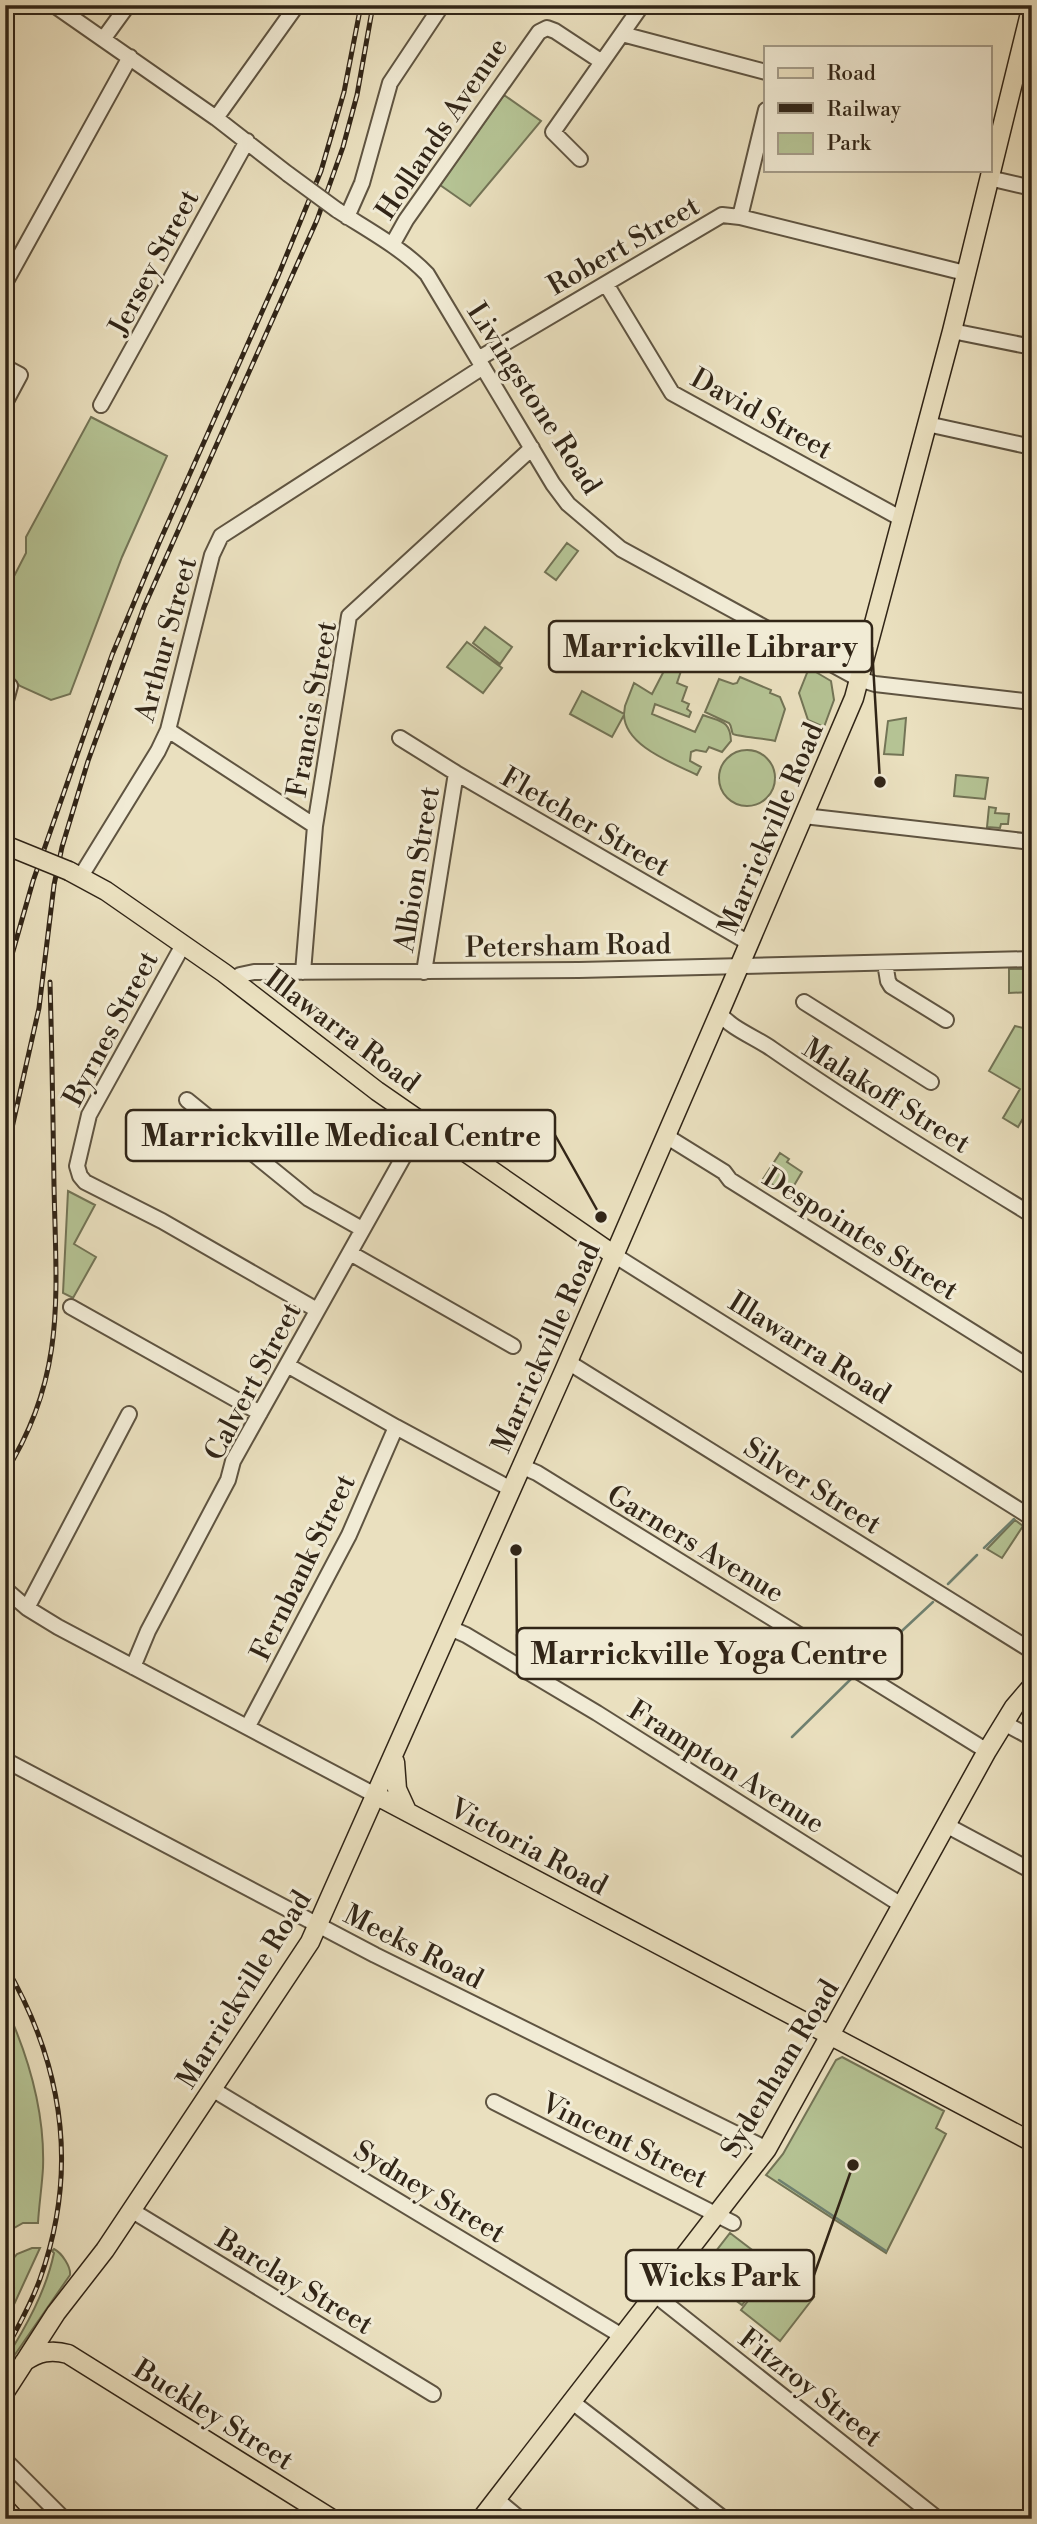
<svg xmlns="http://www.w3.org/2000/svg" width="1037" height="2524" font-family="'Libre Bodoni',serif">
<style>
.green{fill:#b5c394;stroke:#737456;stroke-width:2}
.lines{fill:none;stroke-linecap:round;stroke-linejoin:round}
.stream{stroke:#6f8171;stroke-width:2.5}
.minor-casing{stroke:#5f5441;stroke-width:18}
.major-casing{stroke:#312517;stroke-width:21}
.minor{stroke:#f1ebd5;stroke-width:14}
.major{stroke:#eae0bf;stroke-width:18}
.rail-casing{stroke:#312517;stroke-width:5}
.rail{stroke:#f1ebd5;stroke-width:2.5;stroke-dasharray:8;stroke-linecap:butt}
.minor-bridge-casing{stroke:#5f5441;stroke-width:18;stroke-linecap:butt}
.major-bridge-casing{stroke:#312517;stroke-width:21;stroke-linecap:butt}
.minor-bridge{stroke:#f1ebd5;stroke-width:14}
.major-bridge{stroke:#eae0bf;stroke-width:18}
.labels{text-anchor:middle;stroke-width:6;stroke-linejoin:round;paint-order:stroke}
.street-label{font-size:28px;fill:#312517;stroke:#f1ebd5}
.leader{fill:none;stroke:#312517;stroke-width:2.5}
.callout-dot{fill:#312517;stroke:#f1ebd5;stroke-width:2.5}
.callout{fill:#f1ebd5;stroke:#312517;stroke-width:2.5}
.callout-label{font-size:30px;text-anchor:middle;font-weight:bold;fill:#312517}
</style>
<rect width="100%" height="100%" fill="#eae0bf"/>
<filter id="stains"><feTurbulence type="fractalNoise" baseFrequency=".00286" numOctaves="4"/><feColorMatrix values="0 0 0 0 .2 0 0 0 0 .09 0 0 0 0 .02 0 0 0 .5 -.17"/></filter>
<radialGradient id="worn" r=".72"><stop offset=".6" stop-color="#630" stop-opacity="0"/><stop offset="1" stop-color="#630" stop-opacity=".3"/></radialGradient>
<!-- green -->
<path class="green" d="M504 95 541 121 470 206 440 185Z
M91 417 167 456 122 557 70 694 51 700 20 686 5 673V582L10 584 26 553V537Z
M567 543 578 551 556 580 545 572Z
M485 627 512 647 500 664 473 643Z
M467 642 502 668 483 693 447 667Z
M666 667 681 671 677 683 687 687 682 701 689 704 687 709 691 712 689 717 655 704 652 714 695 732 703 715C721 722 730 720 731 741L722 752 709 747 706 752 696 750 691 752 690 761 701 767 697 775C673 763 625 746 624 715L612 737 570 714 582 691 624 714 625 706 634 683 652 694Z
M809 668 831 681 834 700 824 727 808 720 799 693Z
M740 677 771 690 770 693 780 697 785 709 775 741C768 739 735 736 733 734 731 731 732 726 729 723L705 712 719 679 733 684 737 683Z
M906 718 903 755 884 754 888 721Z
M719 778a28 28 0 1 1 56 0a28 28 0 1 1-56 0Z
M956 775 988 778 985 799 954 796Z
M989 807 996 808 995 813 1009 814 1008 824H1001L1000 828 987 827Z
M1009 969H1032V992L1009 993Z
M1015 1026 1032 1030V1103L1018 1127 1003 1118 1020 1089 989 1071Z
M780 1153 789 1159 787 1162 802 1172 789 1194 763 1179Z
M68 1191 95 1205 74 1244 96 1257 73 1298 63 1293Z
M1015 1520 1023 1526 1002 1558 987 1549Z
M5 2005C29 2057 45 2111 43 2168 42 2186 39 2205 38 2223H23L5 2233Z
M842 2057 944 2111 936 2128 946 2134 886 2253 766 2175 783 2154 836 2060Z
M730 2233 772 2265 742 2305 699 2273Z
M32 2248H40L5 2324V2301L14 2288 5 2279V2268L17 2254Z
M54 2249C62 2253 71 2267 70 2275L5 2369V2360C26 2327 46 2291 54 2253L52 2251Z
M774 2267 814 2297 780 2341 741 2310Z"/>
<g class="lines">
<!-- stream -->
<path class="stream" d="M1027 1500 1032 1496
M984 1548 1014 1519
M948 1584 977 1555
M861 1669 933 1602
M792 1737 854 1676
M779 2180 886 2251"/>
<!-- minor casing -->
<g class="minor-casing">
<path id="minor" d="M54 5 216 118 288 174
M622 34 766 72
M104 38 128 5
M216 118 297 5
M580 159 553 132 642 5
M989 178 1032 188
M337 210C368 230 402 248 427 274L553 484 568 504 621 549 859 679 875 684 1032 702
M347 217 362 183 390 83 442 5
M740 217 766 110
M392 245 406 220 539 32 547 28 555 31 602 62
M5 283 130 57
M606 284 672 393 902 519
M952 331 1032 347
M478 359 722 215 740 217 965 273
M5 367 20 375 5 403
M101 405 247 141
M927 424 1032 447
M5 704 10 686
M168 730 315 826
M400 738 456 773 749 943
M804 816 1032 842
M81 876 158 751 168 730 212 555 221 536 483 367
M5 877V882
M183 945 89 1115 77 1166 80 1176 85 1182 162 1221 317 1310
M885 963 888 981 891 986 946 1020
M303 972 315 826 349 616 532 448
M424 972 456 773
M233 980 240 975 254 972 579 970 1032 959
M804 1002 931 1082
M719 1013C732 1029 755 1037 772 1049 856 1107 944 1161 1032 1215
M187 1100 309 1199 362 1229
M666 1136 724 1172 730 1180 1032 1369
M350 1253 513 1346
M614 1255 1032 1518
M71 1307 260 1413
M568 1362 1032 1651
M287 1365 396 1427 511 1489
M521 1466 537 1473 987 1751
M5 1589 27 1608 58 1627 377 1796
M27 1608 129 1414
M450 1628 466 1635 597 1713 903 1906
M133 1667 148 1631 228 1480 233 1461 423 1122
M1004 1723 1032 1738
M248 1726 349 1535 396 1427
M5 1760 375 1955 767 2149
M946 1825 1032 1871
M212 2089 622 2336
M494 2102 733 2223
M131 2210 433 2394
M654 2294 938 2519
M571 2401 724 2519
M5 2460 64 2519
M496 2499 520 2519"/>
</g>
<!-- major casing -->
<g class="major-casing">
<path id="major" d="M69 871 106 891 224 973 377 1091 614 1255
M395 1762 397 1789 407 1811
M377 1796 1032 2142
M24 2362C38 2352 51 2349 68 2354L332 2519
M5 2392 56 2313 105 2250 310 1942 564 1371 724 1002 854 698 952 331 1032 5
M5 2508 15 2519
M481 2519 767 2149 987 1751 1014 1707 1032 1686"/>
</g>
<!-- minor -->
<use href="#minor" class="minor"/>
<!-- major -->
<use href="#major" class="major"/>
<!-- rail casing -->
<g class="rail-casing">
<path id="rail" d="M5 979 33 881 112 655 159 543 278 276 321 171 344 92 361 5
M5 1159 39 1008 54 885 62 847 88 761 144 607 317 220 343 147 357 95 373 5
M5 1473C67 1375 56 1294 54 1185 53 1117 52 1050 50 982
M5 1965C63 2064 79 2170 40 2279 31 2304 18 2327 5 2351"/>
</g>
<!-- rail -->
<use href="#rail" class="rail"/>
<!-- minor-bridge casing -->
<g class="minor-bridge-casing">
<path id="minor-bridge" d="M288 174 337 210"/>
</g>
<!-- major-bridge casing -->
<g class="major-bridge-casing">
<path id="major-bridge" d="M5 845 69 871"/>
</g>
<!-- minor-bridge -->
<use href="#minor-bridge" class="minor-bridge"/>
<!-- major-bridge -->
<use href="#major-bridge" class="major-bridge"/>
</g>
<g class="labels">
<!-- street labels -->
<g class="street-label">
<text transform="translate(441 128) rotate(-56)" y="10">Hollands Avenue</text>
<text transform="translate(623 245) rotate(-30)" y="10">Robert Street</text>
<text transform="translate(153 262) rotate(-62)" y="10">Jersey Street</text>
<text transform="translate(535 398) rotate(57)" y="10">Livingstone Road</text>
<text transform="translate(762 413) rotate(29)" y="10">David Street</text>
<text transform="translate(165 639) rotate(-75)" y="10">Arthur Street</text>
<text transform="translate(311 709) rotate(-80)" y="10">Francis Street</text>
<text transform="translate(586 821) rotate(30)" y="10">Fletcher Street</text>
<text transform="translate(770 828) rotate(-67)" y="10">Marrickville Road</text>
<text transform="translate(416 869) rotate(-81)" y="10">Albion Street</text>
<text transform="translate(568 945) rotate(-1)" y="10">Petersham Road</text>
<text transform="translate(110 1028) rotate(-62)" y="10">Byrnes Street</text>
<text transform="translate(343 1030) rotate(37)" y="10">Illawarra Road</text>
<text transform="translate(887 1095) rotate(32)" y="10">Malakoff Street</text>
<text transform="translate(861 1233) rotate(32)" y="10">Despointes Street</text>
<text transform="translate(545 1347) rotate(-66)" y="10">Marrickville Road</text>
<text transform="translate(810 1347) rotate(32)" y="10">Illawarra Road</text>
<text transform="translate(252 1381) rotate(-62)" y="10">Calvert Street</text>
<text transform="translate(813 1485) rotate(32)" y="10">Silver Street</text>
<text transform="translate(696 1543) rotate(31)" y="10">Garners Avenue</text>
<text transform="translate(302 1567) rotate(-64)" y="10">Fernbank Street</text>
<text transform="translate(727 1766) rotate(32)" y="10">Frampton Avenue</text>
<text transform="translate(529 1846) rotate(28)" y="10">Victoria Road</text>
<text transform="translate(414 1946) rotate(27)" y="10">Meeks Road</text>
<text transform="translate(243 1989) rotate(-58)" y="10">Marrickville Road</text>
<text transform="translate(779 2068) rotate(-59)" y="10">Sydenham Road</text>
<text transform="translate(625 2140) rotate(26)" y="10">Vincent Street</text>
<text transform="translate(430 2191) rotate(31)" y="10">Sydney Street</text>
<text transform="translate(295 2281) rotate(31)" y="10">Barclay Street</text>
<text transform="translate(811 2387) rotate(38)" y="10">Fitzroy Street</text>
<text transform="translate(214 2414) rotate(32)" y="10">Buckley Street</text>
</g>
</g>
<!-- callouts -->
<path class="leader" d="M880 782L872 647M601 1217L555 1135M516 1550L517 1653M853 2165L814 2275"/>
<g class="callout-dot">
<circle cx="880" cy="782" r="7"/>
<circle cx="601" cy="1217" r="7"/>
<circle cx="516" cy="1550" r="7"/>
<circle cx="853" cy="2165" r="7"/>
</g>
<g class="callout">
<rect x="549" y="621" width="323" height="51" rx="7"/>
<rect x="126" y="1110" width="429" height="51" rx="7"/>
<rect x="517" y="1628" width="385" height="51" rx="7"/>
<rect x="626" y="2250" width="188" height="51" rx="7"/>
</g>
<g class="callout-label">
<text x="710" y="657">Marrickville Library</text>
<text x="341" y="1146">Marrickville Medical Centre</text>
<text x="709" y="1664">Marrickville Yoga Centre</text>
<text x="720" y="2286">Wicks Park</text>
</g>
<!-- margin -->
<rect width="1037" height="2524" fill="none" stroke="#eae0bf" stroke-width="28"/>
<rect x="7" y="7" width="1023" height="2510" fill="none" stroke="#312517" stroke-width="3.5"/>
<rect x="14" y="14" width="1009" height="2496" fill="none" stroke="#312517" stroke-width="2"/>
<!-- legend -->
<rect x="764" y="46" width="228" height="126" fill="#f1ebd5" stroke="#a49c89" stroke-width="2"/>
<rect x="778" y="68" width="35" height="10" fill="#eae0bf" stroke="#a49c89" stroke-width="2"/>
<text x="827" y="80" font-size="21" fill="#312517">Road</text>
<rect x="778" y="103" width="35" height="10" fill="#312517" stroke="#a49c89" stroke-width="2"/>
<text x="827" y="116" font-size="21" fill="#312517">Railway</text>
<rect x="778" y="133" width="35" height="21" fill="#b5c394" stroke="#a49c89" stroke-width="2"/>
<text x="827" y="150" font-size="21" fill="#312517">Park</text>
<rect width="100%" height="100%" filter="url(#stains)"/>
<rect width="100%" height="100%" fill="url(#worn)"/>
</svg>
